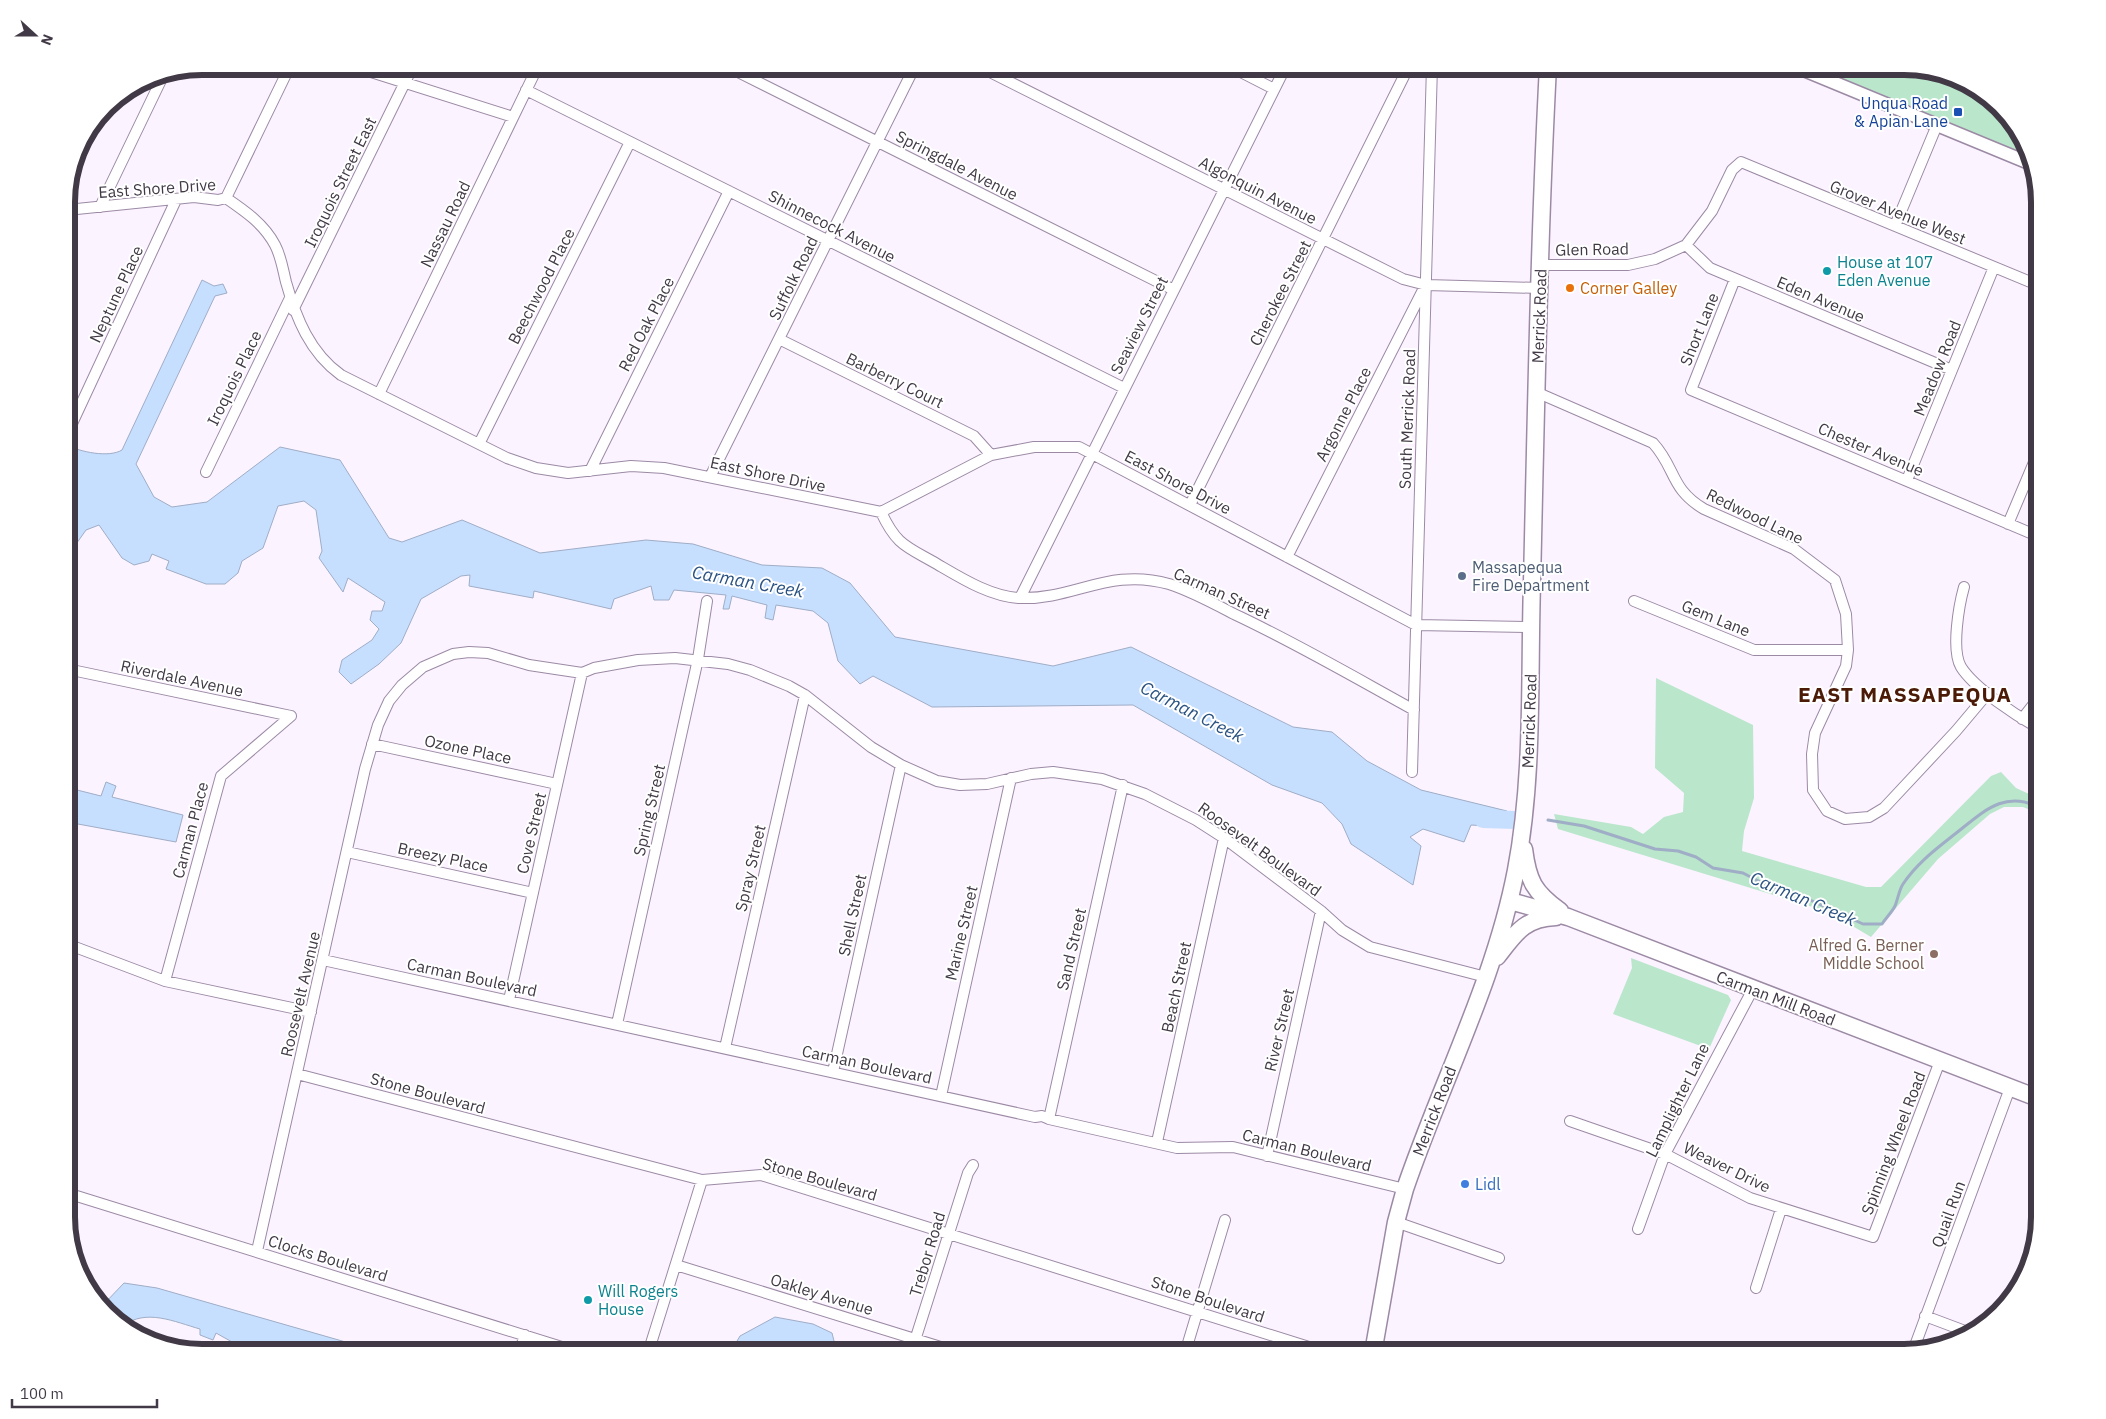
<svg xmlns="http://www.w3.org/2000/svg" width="2106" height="1419" font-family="'IBM Plex Sans',sans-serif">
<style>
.green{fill:#bae6cb}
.water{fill:#c7dffe;stroke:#9fadc6}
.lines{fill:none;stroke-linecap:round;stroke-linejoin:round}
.stream{stroke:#9fadc6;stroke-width:3}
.river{stroke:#c7dffe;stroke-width:18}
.minor-casing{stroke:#9c8aa5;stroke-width:12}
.tertiary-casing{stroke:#9c8aa5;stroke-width:15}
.primary-casing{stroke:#9c8aa5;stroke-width:19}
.minor{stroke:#fff;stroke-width:10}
.tertiary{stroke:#fff;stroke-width:12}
.primary{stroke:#fff;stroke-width:16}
.transit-dot{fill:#1a4fb4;stroke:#fff;stroke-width:2}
.culture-dot{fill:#0f9aa8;stroke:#fff;stroke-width:2}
.food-dot{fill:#e8710a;stroke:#fff;stroke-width:2}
.service-dot{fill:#5c6f8a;stroke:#fff;stroke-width:2}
.education-dot{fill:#8d6e63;stroke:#fff;stroke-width:2}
.shop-dot{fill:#3f7fe0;stroke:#fff;stroke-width:2}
.labels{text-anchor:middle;stroke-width:4;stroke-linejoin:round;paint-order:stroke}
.transit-label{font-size:16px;fill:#164399;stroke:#fff;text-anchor:end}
.street-label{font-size:16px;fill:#413945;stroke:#fff}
.culture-label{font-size:16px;fill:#0d838f;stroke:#fff;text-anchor:start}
.food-label{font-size:16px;fill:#c56008;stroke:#fff;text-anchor:start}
.service-label{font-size:16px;fill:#4e5e75;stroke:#fff;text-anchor:start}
.education-label{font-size:16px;fill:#785e54;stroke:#fff;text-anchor:end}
.shop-label{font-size:16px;fill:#366cbe;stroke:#fff;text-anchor:start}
.water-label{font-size:18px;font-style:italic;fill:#2a5282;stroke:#fff}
.district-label{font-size:21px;font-weight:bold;letter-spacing:1px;fill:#4b1b07;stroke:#fff}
.rim{fill:none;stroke:#413945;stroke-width:6}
</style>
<rect width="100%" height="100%" fill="#fbf3ff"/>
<!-- green -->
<path class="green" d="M1804 66H1904L1980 89 2022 134 2028 158Z
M1656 678 1753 725 1754 798 1744 831 1742 851 1866 887H1881L1991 776 2001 772 2016 788 2040 799V814L2023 807H2004L1990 814 1938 859 1871 937 1829 912 1558 829 1554 814 1631 827 1643 834 1664 817 1683 812 1684 793 1655 768Z
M1631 958 1728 995 1731 1000 1709 1049 1613 1014 1632 968Z"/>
<!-- water -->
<path class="water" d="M202 280 214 286 223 284 227 293 215 296 136 464 154 497 172 507 207 502 280 447 340 460 389 538 402 542 462 520 540 553 646 540 693 544 762 565 822 568 850 583 895 637 1053 666 1131 647 1293 727 1332 732 1367 761 1421 790 1507 811 1504 827 1471 825 1464 842 1423 829 1410 837 1421 846 1413 885 1351 844 1342 824 1322 803 1272 785 1133 705 932 707 873 676 860 684 838 661 828 623 813 611 776 605 773 620 765 618 767 605 732 596 729 609H723L726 595 674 590 669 600H654L651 586 614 599 611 609 534 591 533 598 469 586 470 575 461 576 421 599 401 643 379 664 351 684 339 672 342 660 372 640 379 629 370 620 372 611H382L385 602 348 578 343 592 319 558 322 551 316 510 304 501 278 506 263 548 242 561 238 573 225 584H206L166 569 169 561 152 554 149 561 134 565 122 558 99 525 86 530 67 557V445C80 452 109 458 122 450Z
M71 775 76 777 73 789 101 796 106 782 116 786 112 797 183 815 176 842 67 822V787Z
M124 1283 157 1288 384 1353H262L241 1347 216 1333 213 1340 200 1335V1329C175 1322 146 1308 123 1326L103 1305Z
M775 1317 813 1324 832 1333 837 1353H730L740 1336Z"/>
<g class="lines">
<!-- stream -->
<path class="stream" d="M1548 820 1584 826 1655 849 1678 851 1696 857 1713 868 1743 873 1766 885 1799 895 1863 924H1882C1886 918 1892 912 1895 906 1898 899 1899 890 1903 884 1917 863 1936 849 1955 834 1981 814 2004 788 2040 808"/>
<!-- river -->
<path class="river" d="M1483 819 1515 820"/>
<!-- minor casing -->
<g class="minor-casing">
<path id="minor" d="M352 66 513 117
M726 66 1174 290
M978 66 1403 279 1426 285 1539 288
M1229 66 1274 89
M526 90 1124 388
M226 198C245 211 264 224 275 245 281 256 283 270 286 282 296 318 310 353 341 375L507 458 536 468 568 473 631 466 664 468 881 512 991 455 1034 447H1079L1416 625 1531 627
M226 198 290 66
M100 207 164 74
M67 210 194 197 218 200 226 198
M1895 226 1937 125
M1686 245 1710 268 1952 370
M1540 265H1628L1655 259 1686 245 1712 211 1732 170 1741 162 2040 286
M1735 279 1691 390 2040 537
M293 310 413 66
M779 339 974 436 991 455
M1536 392 1653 443C1676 468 1670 489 1704 509L1794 549 1835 580 1846 614 1848 650 1846 666 1815 733 1812 754 1813 790 1827 811 1845 819 1869 817 1884 808 1956 731 1988 693
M379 394 538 66
M70 428 176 200
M479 444 630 142
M590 471 729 191
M206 472 290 298
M710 477 915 66
M1907 480 1994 267
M1190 505 1409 66
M881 512C897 546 906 546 937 564 961 578 991 597 1020 598 1074 600 1109 567 1169 584 1191 591 1213 603 1234 614 1296 643 1354 677 1414 710
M2008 524 2040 448
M1287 557 1424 288
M1964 587C1959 605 1951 650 1961 667 1975 689 2017 716 2040 729
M1020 598 1286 66
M1634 601 1754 650H1848
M67 669 291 716
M2022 719 2040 696
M372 744 557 784
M1412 772 1432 66
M347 852 533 893
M67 944 165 981 311 1012
M323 960 1035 1117 1042 1116 1049 1119 1177 1148 1233 1147 1405 1189
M165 981 221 776 291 716
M509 1000 582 673
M617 1024 698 659 707 601
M725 1048 805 695
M833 1072 901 765
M297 1074 702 1180 761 1175 1328 1353
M941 1096 1011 778
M1049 1119 1123 785
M1570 1121 1665 1154 1750 1198 1873 1237 1940 1061
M1157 1142 1224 838
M1267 1156 1321 911
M67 1193 581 1353
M1396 1222 1499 1258
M1638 1229 1665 1154 1753 989
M257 1251 365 769 378 725 389 701 402 685 423 667 453 654 469 652 488 653 529 665 582 673 594 668 638 660 675 658 728 664 750 670 789 686 805 695 871 747 901 765 937 781 960 785 987 784 1031 774 1053 772 1102 779 1145 794 1196 820 1224 838 1321 911 1342 930 1370 947 1486 977
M676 1265 960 1353
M1756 1288 1781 1209
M1925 1316 1973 1334
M1913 1351 2010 1088
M519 1353 525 1335
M648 1353 702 1180
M911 1353 968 1173 973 1165
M1185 1353 1225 1220
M1381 1353 1397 1349 1407 1353"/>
</g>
<!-- tertiary casing -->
<g class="tertiary-casing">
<path id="tertiary" d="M1794 66 2029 163"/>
</g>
<!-- primary casing -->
<g class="primary-casing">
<path id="primary" d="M1524 849C1528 881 1534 892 1560 911
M1510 901 1568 917 2040 1099
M1497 957C1515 934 1524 918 1556 917
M1373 1353 1396 1222 1405 1189C1441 1083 1495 980 1516 870 1534 776 1529 678 1532 583 1536 411 1539 238 1548 66"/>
</g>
<!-- minor -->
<use href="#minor" class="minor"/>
<!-- tertiary -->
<use href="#tertiary" class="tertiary"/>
<!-- primary -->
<use href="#primary" class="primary"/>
</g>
<!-- markers -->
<rect class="transit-dot" x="1953" y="107" width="10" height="10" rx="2.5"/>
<g class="culture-dot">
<circle cx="1827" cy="271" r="5"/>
<circle cx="588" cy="1300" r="5"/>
</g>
<circle class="food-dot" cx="1570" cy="288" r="5"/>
<circle class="service-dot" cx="1462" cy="576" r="5"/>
<circle class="education-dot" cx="1934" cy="954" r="5"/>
<circle class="shop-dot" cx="1465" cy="1184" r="5"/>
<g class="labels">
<!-- transit labels -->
<g class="transit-label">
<text x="1948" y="109">Unqua Road<tspan x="1948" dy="18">&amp; Apian Lane</tspan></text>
</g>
<!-- street labels -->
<g class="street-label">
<text transform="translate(957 165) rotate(27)" y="6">Springdale Avenue</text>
<text transform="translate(340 182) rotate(-64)" y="6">Iroquois Street East</text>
<text transform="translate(157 188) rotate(-4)" y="6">East Shore Drive</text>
<text transform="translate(1258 190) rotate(27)" y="6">Algonquin Avenue</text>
<text transform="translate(1898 212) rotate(22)" y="6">Grover Avenue West</text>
<text transform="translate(445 224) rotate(-64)" y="6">Nassau Road</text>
<text transform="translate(832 226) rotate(27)" y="6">Shinnecock Avenue</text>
<text transform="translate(1592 249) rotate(-1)" y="6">Glen Road</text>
<text transform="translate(793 278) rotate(-64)" y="6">Suffolk Road</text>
<text transform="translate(541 286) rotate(-63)" y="6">Beechwood Place</text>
<text transform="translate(1280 293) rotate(-63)" y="6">Cherokee Street</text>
<text transform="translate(116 294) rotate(-65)" y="6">Neptune Place</text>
<text transform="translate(1821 299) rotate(23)" y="6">Eden Avenue</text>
<text transform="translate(1539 316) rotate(-88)" y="6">Merrick Road</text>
<text transform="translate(646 324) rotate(-63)" y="6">Red Oak Place</text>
<text transform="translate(1139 325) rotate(-63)" y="6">Seaview Street</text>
<text transform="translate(1699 329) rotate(-68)" y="6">Short Lane</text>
<text transform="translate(1937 368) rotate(-68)" y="6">Meadow Road</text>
<text transform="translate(234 378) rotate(-64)" y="6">Iroquois Place</text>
<text transform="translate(895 380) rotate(26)" y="6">Barberry Court</text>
<text transform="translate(1343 414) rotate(-63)" y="6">Argonne Place</text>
<text transform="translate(1407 419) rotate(-88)" y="6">South Merrick Road</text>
<text transform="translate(1871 449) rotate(23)" y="6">Chester Avenue</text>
<text transform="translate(768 474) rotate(12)" y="6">East Shore Drive</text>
<text transform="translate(1178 482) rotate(28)" y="6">East Shore Drive</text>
<text transform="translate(1755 516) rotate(26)" y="6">Redwood Lane</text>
<text transform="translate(1222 593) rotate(24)" y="6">Carman Street</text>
<text transform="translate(1716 618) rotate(22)" y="6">Gem Lane</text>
<text transform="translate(182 678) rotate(12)" y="6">Riverdale Avenue</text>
<text transform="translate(1529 721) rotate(-88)" y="6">Merrick Road</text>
<text transform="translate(468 749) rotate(12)" y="6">Ozone Place</text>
<text transform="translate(649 810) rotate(-77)" y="6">Spring Street</text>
<text transform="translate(190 830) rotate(-75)" y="6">Carman Place</text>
<text transform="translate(531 833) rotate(-77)" y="6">Cove Street</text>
<text transform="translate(1260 849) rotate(36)" y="6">Roosevelt Boulevard</text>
<text transform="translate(443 857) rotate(12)" y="6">Breezy Place</text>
<text transform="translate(750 868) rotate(-77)" y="6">Spray Street</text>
<text transform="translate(852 915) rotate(-78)" y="6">Shell Street</text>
<text transform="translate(961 933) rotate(-77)" y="6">Marine Street</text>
<text transform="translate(1071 949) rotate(-77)" y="6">Sand Street</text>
<text transform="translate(472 977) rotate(12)" y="6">Carman Boulevard</text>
<text transform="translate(1176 987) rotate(-78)" y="6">Beach Street</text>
<text transform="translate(300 994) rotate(-77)" y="6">Roosevelt Avenue</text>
<text transform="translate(1776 998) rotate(21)" y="6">Carman Mill Road</text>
<text transform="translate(1279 1030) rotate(-77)" y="6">River Street</text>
<text transform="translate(867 1064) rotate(12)" y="6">Carman Boulevard</text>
<text transform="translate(428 1093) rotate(15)" y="6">Stone Boulevard</text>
<text transform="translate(1677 1100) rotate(-64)" y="6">Lamplighter Lane</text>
<text transform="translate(1434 1111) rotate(-69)" y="6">Merrick Road</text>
<text transform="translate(1893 1143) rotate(-69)" y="6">Spinning Wheel Road</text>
<text transform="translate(1307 1150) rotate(14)" y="6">Carman Boulevard</text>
<text transform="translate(1727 1167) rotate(26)" y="6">Weaver Drive</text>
<text transform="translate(820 1179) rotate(16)" y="6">Stone Boulevard</text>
<text transform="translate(1948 1214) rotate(-70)" y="6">Quail Run</text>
<text transform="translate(927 1254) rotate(-73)" y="6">Trebor Road</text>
<text transform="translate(328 1258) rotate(17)" y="6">Clocks Boulevard</text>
<text transform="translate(822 1294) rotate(17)" y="6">Oakley Avenue</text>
<text transform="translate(1208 1299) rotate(18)" y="6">Stone Boulevard</text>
</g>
<!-- culture labels -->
<g class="culture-label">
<text x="1837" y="268">House at 107<tspan x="1837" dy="18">Eden Avenue</tspan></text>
<text x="598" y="1297">Will Rogers<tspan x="598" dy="18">House</tspan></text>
</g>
<!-- food labels -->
<g class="food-label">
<text x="1580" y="294">Corner Galley</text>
</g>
<!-- service labels -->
<g class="service-label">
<text x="1472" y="573">Massapequa<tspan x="1472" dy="18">Fire Department</tspan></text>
</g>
<!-- education labels -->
<g class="education-label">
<text x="1924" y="951">Alfred G. Berner<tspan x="1924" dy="18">Middle School</tspan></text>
</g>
<!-- shop labels -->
<g class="shop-label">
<text x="1475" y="1190">Lidl</text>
</g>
<!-- water labels -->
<g class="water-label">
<text transform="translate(748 582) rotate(10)" y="6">Carman Creek</text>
<text transform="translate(1192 712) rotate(27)" y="6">Carman Creek</text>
<text transform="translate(1803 899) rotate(23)" y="6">Carman Creek</text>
</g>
<!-- district labels -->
<g class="district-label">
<text x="1905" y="702">EAST MASSAPEQUA</text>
</g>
</g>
<!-- crop -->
<path d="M0 0H2106V1419H0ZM202 75H1904A127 127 0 0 1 2031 202V1217A127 127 0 0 1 1904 1344H202A127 127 0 0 1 75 1217V202A127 127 0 0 1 202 75Z" fill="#fff" fill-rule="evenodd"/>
<path class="rim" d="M202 75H1904A127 127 0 0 1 2031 202V1217A127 127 0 0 1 1904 1344H202A127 127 0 0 1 75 1217V202A127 127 0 0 1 202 75Z"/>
<!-- north arrow -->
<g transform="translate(35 35) rotate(111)" stroke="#ffffff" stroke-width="4" paint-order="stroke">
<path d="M0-4L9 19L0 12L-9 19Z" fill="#413945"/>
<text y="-8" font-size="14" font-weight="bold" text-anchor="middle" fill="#413945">N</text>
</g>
<!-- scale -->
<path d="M12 1399v8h145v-8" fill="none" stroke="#413945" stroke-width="2.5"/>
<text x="20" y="1399" font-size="15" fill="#413945" stroke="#ffffff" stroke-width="4" paint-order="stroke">100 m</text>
</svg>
